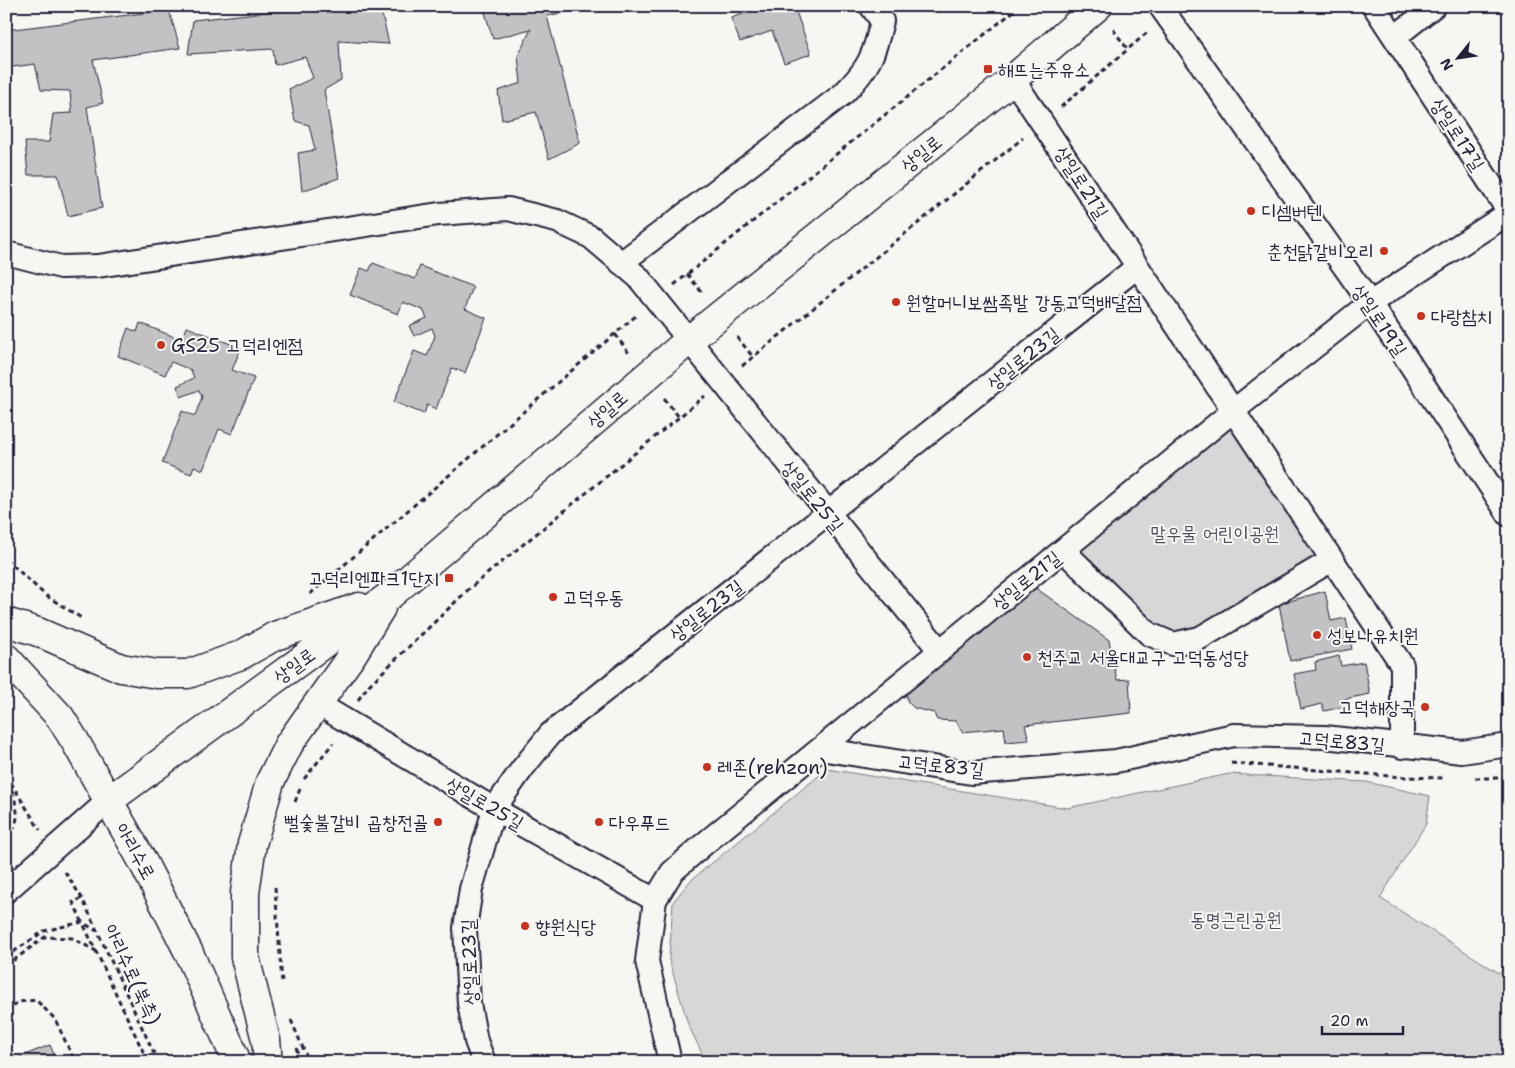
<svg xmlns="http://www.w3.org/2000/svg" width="1515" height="1068" font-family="'Shantell Sans','Poor Story',sans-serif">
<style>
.green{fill:#d7d7d7;stroke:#7c7c89}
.building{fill:#c2c2c4;stroke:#22223b}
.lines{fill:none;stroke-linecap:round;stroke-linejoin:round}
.street-casing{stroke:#22223b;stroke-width:26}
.secondary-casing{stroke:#22223b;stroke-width:31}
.path{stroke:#22223b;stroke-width:3;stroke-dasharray:5 4;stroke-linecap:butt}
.street{stroke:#f6f6f2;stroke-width:22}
.secondary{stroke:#f6f6f2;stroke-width:28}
.poi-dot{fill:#c8321e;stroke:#f6f6f2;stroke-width:2}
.labels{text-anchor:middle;stroke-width:4;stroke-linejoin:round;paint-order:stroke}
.poi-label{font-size:19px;fill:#22223b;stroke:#f6f6f2;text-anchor:start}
.street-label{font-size:19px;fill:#22223b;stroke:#f6f6f2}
.park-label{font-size:19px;fill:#4f4f62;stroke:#f6f6f2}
</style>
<rect width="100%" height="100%" fill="#f6f6f2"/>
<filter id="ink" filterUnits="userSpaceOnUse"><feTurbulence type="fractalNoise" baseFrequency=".02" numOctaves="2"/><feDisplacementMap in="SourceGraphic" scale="10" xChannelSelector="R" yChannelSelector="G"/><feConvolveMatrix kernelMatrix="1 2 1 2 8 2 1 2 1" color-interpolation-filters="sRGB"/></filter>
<g filter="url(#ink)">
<!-- green -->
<path class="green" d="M1232 416 1328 558 1200 635 1151 631 1068 551Z
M827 769 1067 808 1229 774 1366 782 1430 796 1426 824 1380 898 1499 973 1509 962V1062H706L688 1024 669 960 673 902 690 881Z"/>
<!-- building -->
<path class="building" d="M322 6H380L389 44 339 41 341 80 324 90 339 178 302 191 298 153 315 150 309 125 295 121 289 89 313 78 305 57 275 65 273 49 188 54 193 20Z
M483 6H592L547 16 580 143 549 159 536 112 502 120 498 91 521 83 518 56 531 29 493 39Z
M756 6H794L811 54 784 63 772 31 740 42 731 18 757 9Z
M169 10 180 48 93 60 103 103 87 107 102 208 68 216 58 175H28L25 142H49L53 114 72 113 70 91 41 90 35 64 6 68V30Z
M373 263 415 279 420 266 473 287 465 309 486 318 465 373 452 368 436 409 427 405 424 414 394 402 414 351 427 356 435 336 432 328 414 336 409 326 427 318 423 310 403 302 398 314 350 295 361 268 369 271Z
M140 323 182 340 187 327 241 348 232 370 254 378 232 434 219 429 203 470 194 466 191 474 162 463 182 411 195 416 202 397 199 390 181 397 177 386 194 378 191 370 171 362 165 375 118 356 128 328 137 332Z
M1030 584 1109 640 1117 680 1129 679 1131 713 1025 725 1029 740 1006 742 1004 728 962 732 956 721 937 720 934 713 914 708 908 702 904 686 965 637 981 634Z
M1325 591 1331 621 1346 618 1352 649 1290 661 1279 604Z
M1339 656 1341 666 1364 662 1370 694 1345 699 1347 706 1324 711 1322 704 1301 709 1294 674 1316 670 1315 662Z
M50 1045 57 1062H7Z"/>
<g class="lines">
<!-- street casing -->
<g class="street-casing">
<path id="street" d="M1160 6 1370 303 1509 515
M1374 6 1509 212
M1395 37 1434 6
M1013 79 1402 665V747
M6 253 61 267 98 266 439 214 508 209 557 221 591 237 638 277 940 651
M621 263 843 94C869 68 874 56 882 21L871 6
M1063 550 1149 634 1173 644 1200 638 1332 560
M318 704 494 809 655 900
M820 749 971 773 1116 761 1234 735 1324 737 1462 752 1509 745
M6 891 108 801
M484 1062 476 1041 469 1003 465 928 471 889 494 809 522 769 550 734 1137 267
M670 1062 647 961 655 900 672 872 704 844 1233 411 1370 303 1509 213"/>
</g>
<!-- secondary casing -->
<g class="secondary-casing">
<path id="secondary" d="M6 622 38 632 121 668 157 674H188L241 655 275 636 359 607
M6 658 60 717 75 741 143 862 189 953 237 1062
M108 801 389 596 688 341 1013 79 1098 6
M268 1062 266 1040 245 957V893L252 844 270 782 289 744 352 655 381 608"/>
</g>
<!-- path -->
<path class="path" d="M1113 29 1128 50
M1061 107 1149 31
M687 274 704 295
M674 285 1020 6
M615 334 631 356
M737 337 753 357
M742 366 1023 138
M664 398 679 417
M6 559 45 595 83 619
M310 594 638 314
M358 700 369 685 471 587 705 396
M1231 763 1403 777 1446 778
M6 775 40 830
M1475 778H1509
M304 779 333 743
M295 802 300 789
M6 837C24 822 16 804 10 784
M65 872 82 898 158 1062
M275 887 282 983
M82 898 73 902 148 1062
M6 957 44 931 82 922 97 931
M6 966 45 937 72 938 96 951
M6 1012 18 1002 36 1000 55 1019 75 1062
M291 1020 309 1062
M296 1048 302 1062"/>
<!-- street -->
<use href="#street" class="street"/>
<!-- secondary -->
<use href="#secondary" class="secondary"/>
</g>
</g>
<!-- markers -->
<g class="poi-dot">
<rect x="983" y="64" width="10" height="10" rx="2.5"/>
<circle cx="1251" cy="211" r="5"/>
<circle cx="1384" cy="251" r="5"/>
<circle cx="896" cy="302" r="5"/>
<circle cx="1421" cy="316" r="5"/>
<circle cx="161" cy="345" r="5"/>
<rect x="444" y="573" width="10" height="10" rx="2.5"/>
<circle cx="553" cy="597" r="5"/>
<circle cx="1317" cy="635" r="5"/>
<circle cx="1027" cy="657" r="5"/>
<circle cx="1425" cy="707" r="5"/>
<circle cx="707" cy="767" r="5"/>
<circle cx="438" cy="822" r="5"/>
<circle cx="599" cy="822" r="5"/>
<circle cx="525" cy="926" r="5"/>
</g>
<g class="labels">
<!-- poi labels -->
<g class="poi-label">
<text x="998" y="76">해뜨는주유소</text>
<text x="1261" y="218">디셈버텐</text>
<text x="1374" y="258" text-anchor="end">춘천닭갈비오리</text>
<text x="906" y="309">원할머니보쌈족발 강동고덕배달점</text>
<text x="1431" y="323">다랑참치</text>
<text x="171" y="352">GS25 고덕리엔점</text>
<text x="439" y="585" text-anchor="end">고덕리엔파크1단지</text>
<text x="563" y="604">고덕우동</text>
<text x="1327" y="642">성보나유치원</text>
<text x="1037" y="664">천주교 서울대교구 고덕동성당</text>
<text x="1415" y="714" text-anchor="end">고덕해장국</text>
<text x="717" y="774">레존(rehzon)</text>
<text x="428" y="829" text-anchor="end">뻘숯불갈비 곱창전골</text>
<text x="609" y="829">다우푸드</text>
<text x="535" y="933">향원식당</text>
</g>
<!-- street labels -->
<g class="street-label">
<text transform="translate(1458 134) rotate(57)" y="7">상일로17길</text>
<text transform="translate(921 153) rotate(-39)" y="7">상일로</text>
<text transform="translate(1082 182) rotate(57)" y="7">상일로21길</text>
<text transform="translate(1380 320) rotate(56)" y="7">상일로19길</text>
<text transform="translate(1023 358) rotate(-39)" y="7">상일로23길</text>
<text transform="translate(607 409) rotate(-41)" y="7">상일로</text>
<text transform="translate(813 496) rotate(51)" y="7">상일로25길</text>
<text transform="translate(1026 580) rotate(-39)" y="7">상일로21길</text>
<text transform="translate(706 610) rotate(-38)" y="7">상일로23길</text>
<text transform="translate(294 665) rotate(-36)" y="7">상일로</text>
<text transform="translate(1342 741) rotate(5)" y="7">고덕로83길</text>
<text transform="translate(941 765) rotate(6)" y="7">고덕로83길</text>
<text transform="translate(485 803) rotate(30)" y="7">상일로25길</text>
<text transform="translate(136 851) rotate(61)" y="7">아리수로</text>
<text transform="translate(469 962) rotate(-92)" y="7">상일로23길</text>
<text transform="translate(133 974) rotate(65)" y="7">아리수로(북측)</text>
</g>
<!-- park labels -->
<g class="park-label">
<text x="1215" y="540">말우물 어린이공원</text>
<text x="1236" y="926">동명근린공원</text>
</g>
</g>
<!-- margin -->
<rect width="1515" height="1068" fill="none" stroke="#f6f6f2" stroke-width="25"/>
<rect x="12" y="12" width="1490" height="1043" fill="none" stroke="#22223b" stroke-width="2" filter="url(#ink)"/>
<!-- north arrow -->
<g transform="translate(1458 58) rotate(240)" stroke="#f6f6f2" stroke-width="4" paint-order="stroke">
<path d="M0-4L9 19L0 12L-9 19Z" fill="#22223b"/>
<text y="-8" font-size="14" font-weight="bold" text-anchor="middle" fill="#22223b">N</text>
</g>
<!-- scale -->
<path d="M1322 1026v8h81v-8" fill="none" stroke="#22223b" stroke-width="2.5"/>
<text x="1330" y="1026" font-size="15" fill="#22223b" stroke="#f6f6f2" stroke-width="4" paint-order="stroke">20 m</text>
</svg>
